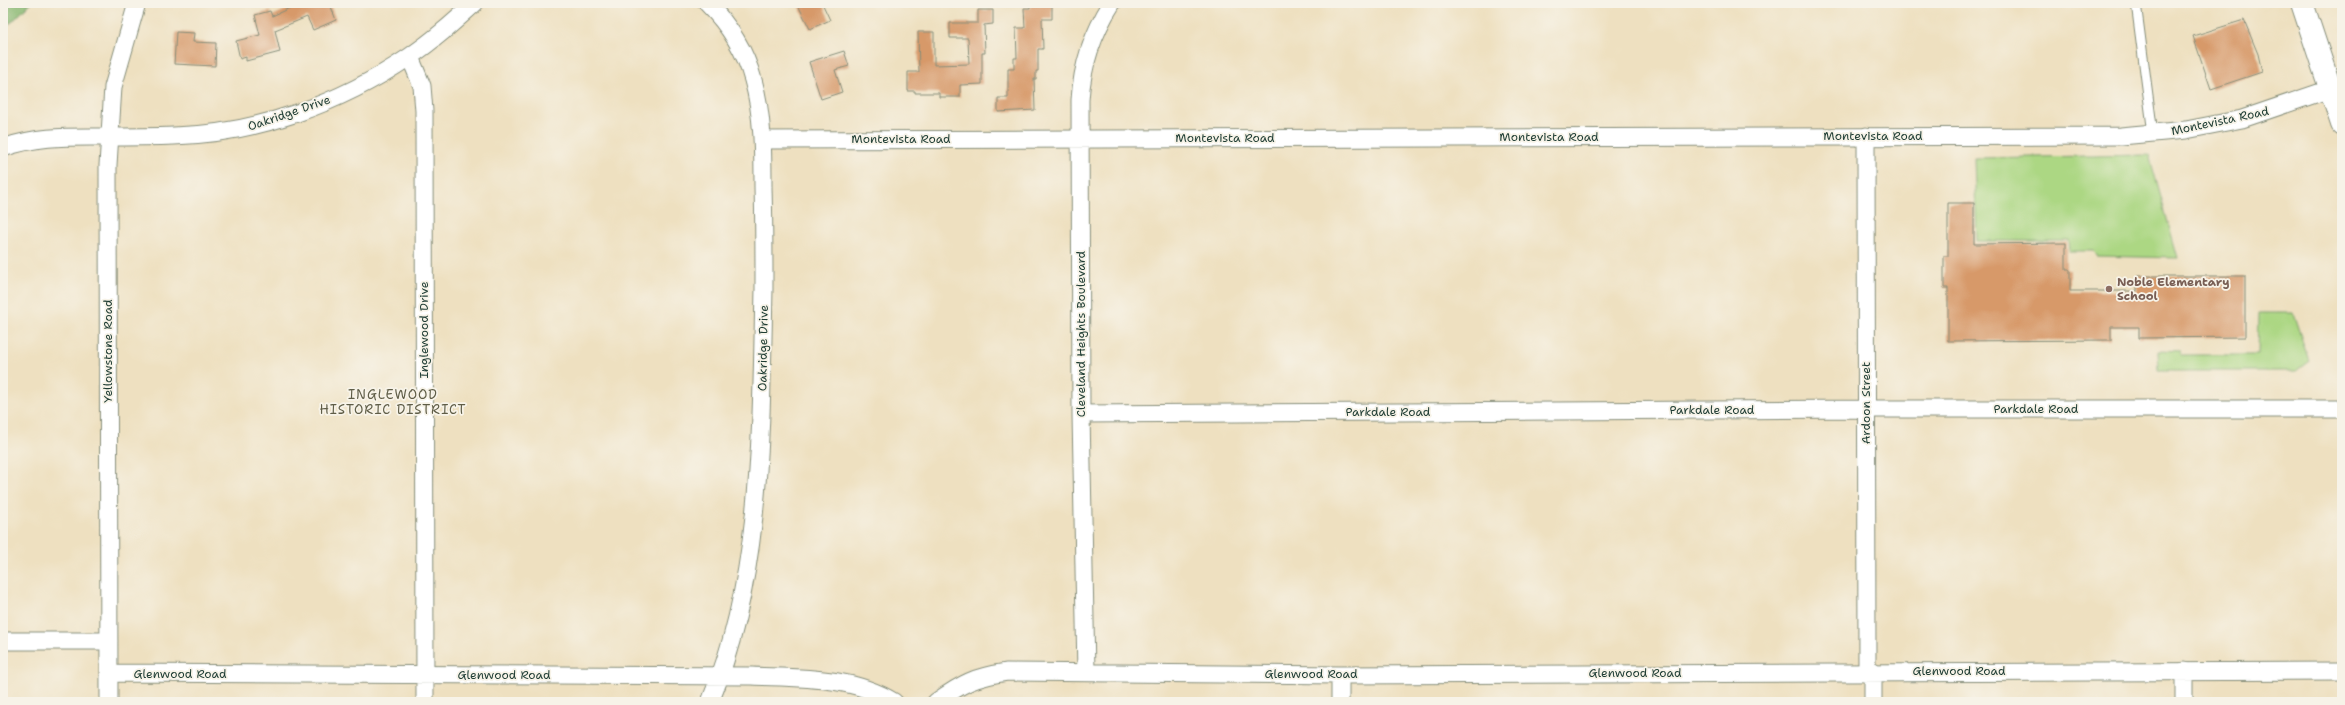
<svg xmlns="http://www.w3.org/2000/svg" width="2345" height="705" font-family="'Shantell Sans',sans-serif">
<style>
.green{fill:#acd783;stroke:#668a5c}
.forest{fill:#89b871;stroke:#547a52}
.building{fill:#d79969}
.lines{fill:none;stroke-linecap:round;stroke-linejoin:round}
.lane-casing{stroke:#868e7a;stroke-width:11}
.street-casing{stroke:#868e7a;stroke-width:19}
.secondary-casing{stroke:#868e7a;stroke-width:24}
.lane{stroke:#fff;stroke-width:9}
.street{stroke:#fff;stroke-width:17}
.secondary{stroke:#fff;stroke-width:22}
.education-dot{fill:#8d6e63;stroke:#f7f3e8;stroke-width:1.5}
.labels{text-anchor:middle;stroke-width:3.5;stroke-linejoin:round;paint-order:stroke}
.street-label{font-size:12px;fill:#1f3d34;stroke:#f7f3e8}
.education-label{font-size:12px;font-weight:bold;fill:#785e54;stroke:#f7f3e8;text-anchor:start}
.neighbourhood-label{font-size:13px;letter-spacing:1px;fill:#5f5d47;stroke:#f7f3e8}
</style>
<rect width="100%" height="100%" fill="#f7f3e8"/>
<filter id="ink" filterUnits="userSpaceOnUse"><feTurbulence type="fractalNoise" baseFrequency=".025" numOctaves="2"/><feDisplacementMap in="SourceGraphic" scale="8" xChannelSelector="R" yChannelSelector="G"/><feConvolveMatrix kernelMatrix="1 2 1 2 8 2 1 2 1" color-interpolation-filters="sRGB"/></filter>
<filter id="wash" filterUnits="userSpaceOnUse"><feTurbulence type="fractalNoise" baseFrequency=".012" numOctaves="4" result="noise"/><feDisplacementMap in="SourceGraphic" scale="16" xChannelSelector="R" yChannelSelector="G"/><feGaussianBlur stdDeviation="0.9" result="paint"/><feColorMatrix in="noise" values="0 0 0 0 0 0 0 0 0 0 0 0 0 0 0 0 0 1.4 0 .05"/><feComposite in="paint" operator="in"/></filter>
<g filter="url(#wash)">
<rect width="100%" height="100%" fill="#eee0c0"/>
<!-- green -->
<path class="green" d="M2149 155 2178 258 2097 256 2094 251H2069L2068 241H1977L1974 158Z
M2259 313H2293L2309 361 2296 371H2159L2158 350 2180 351V355H2258Z"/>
<!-- forest -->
<path class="forest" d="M3 3H31L12 22 3 26Z"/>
<g id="blocks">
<!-- building -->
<path class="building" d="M301 3H340L331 7 336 20 313 30 307 17 275 30 280 52 246 61V57L240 59 236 41 260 35 255 15 270 11 272 16Z
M797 3H822L830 20 810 29Z
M1030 3H1052V19H1042L1043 49H1038V71H1036V79H1034L1035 110 998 112V98H1008V69H1014V58H1017L1016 28H1025L1024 8H1030Z
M978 10H993V24L984 25 985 53H982V84L960 85V97H939V93H915V91H908V72H919L918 32H934V65L969 64 968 38H950V23H978Z
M2244 20 2258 54 2262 72 2211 89 2193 36Z
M176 32 194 33 193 42 216 43 215 66 174 64Z
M844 51 849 66 835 70 842 92 821 99 809 62Z
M1948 203H1974V244L2066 243V270H2070V291H2137V276H2245V337L2139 338V327H2111V340L1948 341V288H1944V256H1948Z"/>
</g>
</g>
<g filter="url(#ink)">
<use href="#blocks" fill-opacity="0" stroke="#868e7a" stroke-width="1"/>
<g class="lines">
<!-- lane casing -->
<g class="lane-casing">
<path id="lane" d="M2136 3 2153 134"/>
</g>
<!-- street casing -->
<g class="street-casing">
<path id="street" d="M707 3C729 25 745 50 753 80 763 115 763 152 763 187 764 221 764 255 764 289 761 423 763 576 710 702
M410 57 422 86 424 111 425 702
M1866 136 1867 671
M762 140 2121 136 2186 130 2242 119 2330 89
M3 148C36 136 67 137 101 137 126 137 150 137 174 136 257 134 341 103 409 57 433 41 454 22 475 3
M1081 414 1866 409H2342
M3 641H109
M1873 671V702
M2184 671V702
M1086 672 1081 414 1080 100C1082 65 1093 33 1112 3
M109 673 752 676C799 678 853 676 894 702
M1340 675V702
M109 702 108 165 113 87 137 3
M936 702C963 683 974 677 1007 672L1340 675 2342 671"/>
</g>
<!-- secondary casing -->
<g class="secondary-casing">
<path id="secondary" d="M2302 3 2342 124"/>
</g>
<!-- lane -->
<use href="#lane" class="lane"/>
<!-- street -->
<use href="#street" class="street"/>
<!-- secondary -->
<use href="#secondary" class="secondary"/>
</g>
</g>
<!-- markers -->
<circle class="education-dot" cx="2109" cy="289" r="4"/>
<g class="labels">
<!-- street labels -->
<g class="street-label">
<text transform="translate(289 113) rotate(-19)" y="4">Oakridge Drive</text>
<text transform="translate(2220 121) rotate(-12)" y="4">Montevista Road</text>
<text x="1873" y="140">Montevista Road</text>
<text x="1549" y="141">Montevista Road</text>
<text x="1225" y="142">Montevista Road</text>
<text x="901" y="143">Montevista Road</text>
<text transform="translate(424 330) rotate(-90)" y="4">Inglewood Drive</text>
<text transform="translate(1081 334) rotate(-90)" y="4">Cleveland Heights Boulevard</text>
<text transform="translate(763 348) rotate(-89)" y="4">Oakridge Drive</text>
<text transform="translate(108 351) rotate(-90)" y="4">Yellowstone Road</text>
<text transform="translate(1866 403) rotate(-90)" y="4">Ardoon Street</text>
<text x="2036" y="413">Parkdale Road</text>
<text x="1712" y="414">Parkdale Road</text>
<text x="1388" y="416">Parkdale Road</text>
<text x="1959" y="675">Glenwood Road</text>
<text x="1635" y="677">Glenwood Road</text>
<text x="180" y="678">Glenwood Road</text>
<text x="1311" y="678">Glenwood Road</text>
<text x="504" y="679">Glenwood Road</text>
</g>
<!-- education labels -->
<g class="education-label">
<text x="2117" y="286">Noble Elementary<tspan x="2117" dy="14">School</tspan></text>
</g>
<!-- neighbourhood labels -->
<g class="neighbourhood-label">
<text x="393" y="399">INGLEWOOD<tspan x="393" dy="15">HISTORIC DISTRICT</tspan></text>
</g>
</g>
<!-- margin -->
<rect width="2345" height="705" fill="none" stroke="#f7f3e8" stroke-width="16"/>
</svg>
